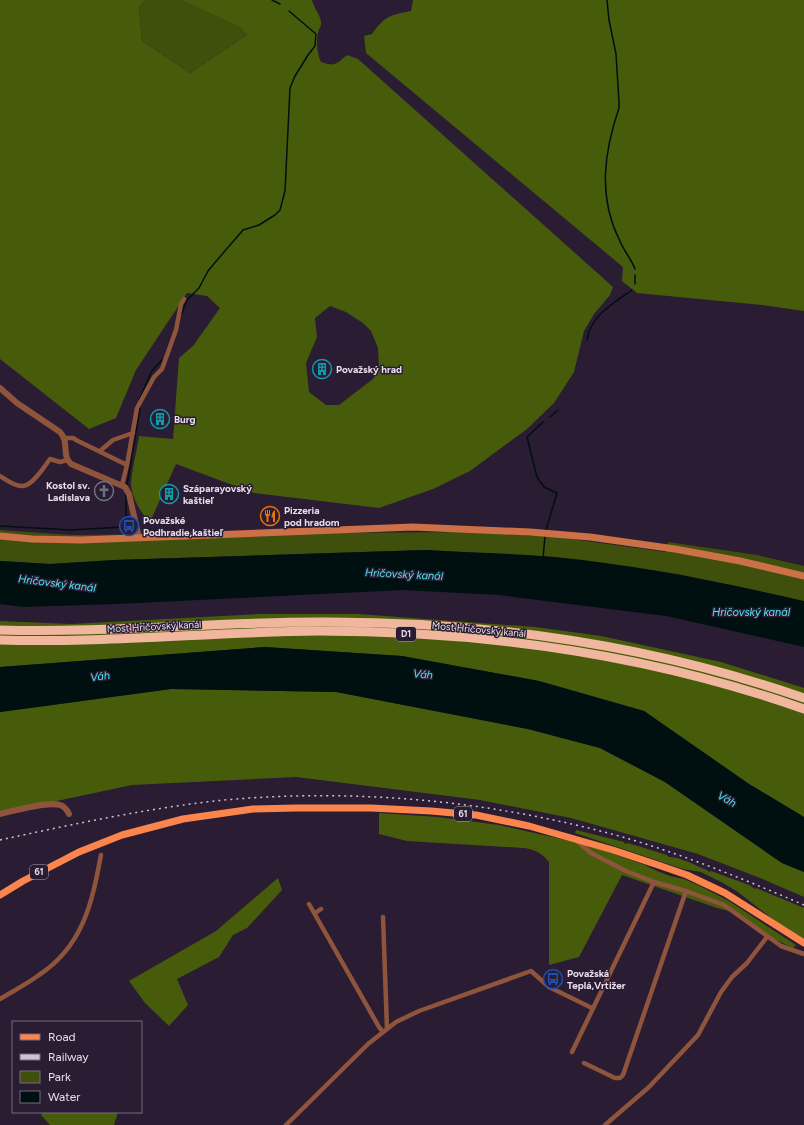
<svg xmlns="http://www.w3.org/2000/svg" width="804" height="1125" font-family="Figtree,sans-serif">
<style>
.green{fill:#3e500b}
.forest{fill:#475c0b;fill-rule:evenodd}
.water{fill:#000f10}
.lines{fill:none;stroke-linecap:round;stroke-linejoin:round}
.stream{stroke:#000f10;stroke-width:1.5}
.minor{stroke:#8f553c;stroke-width:4.5}
.tertiary{stroke:#8f553c;stroke-width:6}
.secondary{stroke:#cc7047;stroke-width:7}
.primary{stroke:#fc854d;stroke-width:7}
.motorway{stroke:#f1b79e;stroke-width:9}
.rail{stroke:#cec3d3;stroke-width:1.5;stroke-dasharray:2 4;stroke-linecap:butt}
.labels{text-anchor:middle;stroke-width:3;stroke-linejoin:round;paint-order:stroke}
.shield{fill:#2a1c32;stroke:#afa4b5;stroke-width:1}
.shield-label{font-size:9px;font-weight:bold;fill:#e8deed}
.poi-label{font-size:10px;font-weight:bold;fill:#e8deed;stroke:#2a1c32;text-anchor:start}
.street-label{font-size:10px;fill:#e8deed;stroke:#2a1c32}
.water-label{font-size:11px;font-style:italic;fill:#4ae7ef;stroke:#2a1c32}
</style>
<rect width="100%" height="100%" fill="#2a1c32"/>
<!-- green -->
<path class="green" d="M145 0H181L239 27 247 35 190 73 142 41 139 7Z
M0 530 71 535 469 532 557 537 666 552 668 542 757 555 804 566V601L741 587 677 574 554 557 426 550 115 560 50 564 0 561Z"/>
<!-- forest -->
<path class="forest" d="M0 0H145L139 7 142 41 190 73 247 35 239 27 181 0H312C314 9 322 17 321 24 321 27 318 30 318 33 316 43 317 53 321 62 335 67 336 64 347 55L358 59 613 287 610 295 594 314 584 331 574 372 554 403 527 429 470 471 433 489 379 508 254 493 176 464 150 522C141 514 131 496 131 483 132 468 137 451 139 436L173 439 179 358 193 346 220 308 207 296 187 293 136 370 116 418 89 429 0 359ZM330 306 346 312 363 323 371 331 378 348 379 368 373 379 339 405H326L309 392 306 363 317 337 315 318Z
M413 0H804V311L762 305 637 293 622 281 623 267 366 53 364 36 372 34C385 16 390 15 411 11Z
M259 614H358L535 627 601 636 721 662 804 688V817L749 784 644 711 539 681 402 656 265 647 0 667V621L71 624Z
M171 689 337 692 528 729 600 748 665 782 782 863 804 872V897L760 878 698 854 571 818 480 800 296 777 132 785 0 813V712Z
M379 813 438 817 499 825 570 841 608 852 645 865 657 871 670 876 684 879 700 886 729 901 796 945 793 948 774 939 737 913 717 908 622 875 579 957 549 965V862C542 853 536 850 524 848L407 841 379 834Z
M576 830 624 842 625 844 628 843 667 855 669 857C678 856 697 866 707 870L709 872 711 871 749 885 755 889 756 888 804 908V939L775 921 738 892 723 883 701 872 683 869 575 833Z
M278 878 282 890 247 928 233 935 219 957 177 979 188 1005 169 1026 145 1003 129 981 216 931Z
M43 1112H118L114 1125H50L41 1115Z"/>
<!-- water -->
<path class="water" d="M426 550C469 553 512 553 554 557 638 565 721 582 803 601H804V647L666 616 499 595 403 590 116 604 23 607 0 604V561L50 564 115 560Z
M265 647 402 656 539 681 644 711 749 784 804 817V872L782 863 665 782 600 748 528 729 336 692 171 689 0 712V667Z"/>
<g class="lines">
<!-- stream -->
<path class="stream" d="M272 0 280 4
M607 0 609 20 616 54 619 102V108C604 152 598 196 619 239 623 250 631 258 635 269
M635 284V275
M181 315 187 300 199 288 208 271 218 259 243 230 259 225 275 215 280 210 285 191 290 88 295 76 308 55 315 46 316 34 289 11
M587 340C590 316 614 303 632 290
M139 400 152 371 162 360
M550 417 558 410
M543 422 527 437 537 477 544 487 557 493 546 530
M127 485 140 408
M0 526 71 530 123 527 126 522V494
M543 558 545 536"/>
<!-- minor -->
<path class="minor" d="M65 438H73L78 441 127 465
M100 451 113 440 133 433
M0 476C6 480 16 487 23 486 33 485 44 467 50 459L60 462 67 460
M122 485 127 465 137 408 154 377 162 369 176 330 181 304 184 299
M577 841 591 853 626 871 654 882 686 891 724 905 781 946 804 954
M309 904 379 1027 383 1032
M315 913 321 909
M383 917 387 1029
M0 999C13 991 27 984 39 975 83 946 92 903 101 855
M572 1052 654 882
M584 1063 615 1078H620L623 1075 686 891
M286 1125 368 1044 396 1022 419 1011 531 971 549 987 592 1008
M605 1125 649 1087 698 1035 721 992 732 977 747 963 767 937"/>
<!-- tertiary -->
<path class="tertiary" d="M0 388 17 403 60 432C70 443 61 455 71 464L125 487 129 494 139 538
M0 814C13 811 48 801 60 805 64 806 67 810 69 814"/>
<!-- secondary -->
<path class="secondary" d="M0 536 32 539 81 540 413 527 530 532 590 537 675 549 740 561 804 576"/>
<!-- primary -->
<path class="primary" d="M0 895 23 881 79 852 122 835 183 819 253 809 296 808H371L431 811 476 815 529 826 613 850 661 866 687 875 725 893 804 943"/>
<!-- motorway -->
<path class="motorway" d="M0 630C106 633 212 622 318 622 483 621 648 644 804 698
M0 640C106 643 212 632 318 631 483 631 648 654 804 709"/>
<!-- rail -->
<path class="rail" d="M0 840C74 824 148 808 224 800 359 788 496 801 626 838 687 856 746 880 804 905"/>
</g>
<!-- icons -->
<defs>
<g id="building-ring" transform="scale(1)"><circle r="9.5" fill="#2a1c32" stroke="#0f9aa8" stroke-width="1.5"/><path d="M-4-6H4V6H1V3H-1V6H-4ZM-2.5-4.3h1.7v1.8h-1.7ZM.8-4.3h1.7v1.8H.8ZM-2.5-1h1.7V.8h-1.7ZM.8-1h1.7V.8H.8Z" fill="#0f9aa8"/></g>
<g id="church-ring" transform="scale(1)"><circle r="9.5" fill="#2a1c32" stroke="#6b7280" stroke-width="1.5"/><path d="M-1.2-6h2.4v3.5h3.3v2.4h-3.3V6h-2.4V-.1h-3.3v-2.4h3.3Z" fill="#6b7280"/></g>
<g id="restaurant-ring" transform="scale(1)"><circle r="9.5" fill="#2a1c32" stroke="#e8710a" stroke-width="1.5"/><path d="M-5-6h1v4h1v-4h1v4h1v-4h1v5L-1.5 .5V6h-2V.5L-5-1ZM5-6V6H3V1.5H1.5Q1.5-4 5-6Z" fill="#e8710a"/></g>
<g id="bus-ring" transform="scale(1)"><circle r="9.5" fill="#2a1c32" stroke="#1a4fb4" stroke-width="1.5"/><path d="M-5-6H5V4H4V6H2V4H-2V6H-4V4H-5ZM-3.5-4V0h7V-4ZM-3.5 1.2v1.5H-2V1.2ZM2 1.2v1.5H3.5V1.2Z" fill="#1a4fb4"/></g>
</defs>
<g fill-rule="evenodd">
<use href="#building-ring" x="322" y="369"/>
<use href="#building-ring" x="160" y="419"/>
<use href="#church-ring" x="104" y="491"/>
<use href="#building-ring" x="169" y="494"/>
<use href="#restaurant-ring" x="270" y="516"/>
<use href="#bus-ring" x="129" y="526"/>
<use href="#bus-ring" x="553" y="979"/>
</g>
<g class="labels">
<!-- shield labels -->
<g class="shield">
<rect x="396" y="627" width="20" height="14" rx="3"/>
<rect x="454" y="807" width="18" height="14" rx="3"/>
<rect x="30" y="865" width="18" height="14" rx="3"/>
</g>
<g class="shield-label">
<text x="406" y="637">D1</text>
<text x="463" y="817">61</text>
<text x="39" y="875">61</text>
</g>
<!-- poi labels -->
<g class="poi-label">
<text x="336" y="373">Považský hrad</text>
<text x="174" y="423">Burg</text>
<text x="90" y="489" text-anchor="end">Kostol sv.<tspan x="90" dy="12">Ladislava</tspan></text>
<text x="183" y="492">Száparayovský<tspan x="183" dy="12">kaštieľ</tspan></text>
<text x="284" y="514">Pizzeria<tspan x="284" dy="12">pod hradom</tspan></text>
<text x="143" y="524">Považské<tspan x="143" dy="12">Podhradie,kaštieľ</tspan></text>
<text x="567" y="977">Považská<tspan x="567" dy="12">Teplá,Vrtižer</tspan></text>
</g>
<!-- street labels -->
<g class="street-label">
<text transform="translate(154 626) rotate(-3)" y="4">Most Hričovský kanál</text>
<text transform="translate(479 629) rotate(5)" y="4">Most Hričovský kanál</text>
</g>
<!-- water labels -->
<g class="water-label">
<text transform="translate(404 574) rotate(3)" y="4">Hričovský kanál</text>
<text transform="translate(57 583) rotate(7)" y="4">Hričovský kanál</text>
<text x="751" y="616">Hričovský kanál</text>
<text transform="translate(423 674) rotate(6)" y="4">Váh</text>
<text transform="translate(100 676) rotate(-7)" y="4">Váh</text>
<text transform="translate(727 799) rotate(30)" y="4">Váh</text>
</g>
</g>
<!-- legend -->
<rect x="12" y="1021" width="130" height="92" fill="#2a1c32" stroke="#766a7d"/>
<rect x="20" y="1034" width="20" height="6" fill="#fc854d" stroke="#766a7d"/>
<text x="48" y="1041" font-size="12" fill="#e8deed">Road</text>
<rect x="20" y="1054" width="20" height="6" fill="#cec3d3" stroke="#766a7d"/>
<text x="48" y="1061" font-size="12" fill="#e8deed">Railway</text>
<rect x="20" y="1071" width="20" height="12" fill="#3e500b" stroke="#766a7d"/>
<text x="48" y="1081" font-size="12" fill="#e8deed">Park</text>
<rect x="20" y="1091" width="20" height="12" fill="#000f10" stroke="#766a7d"/>
<text x="48" y="1101" font-size="12" fill="#e8deed">Water</text>
</svg>
